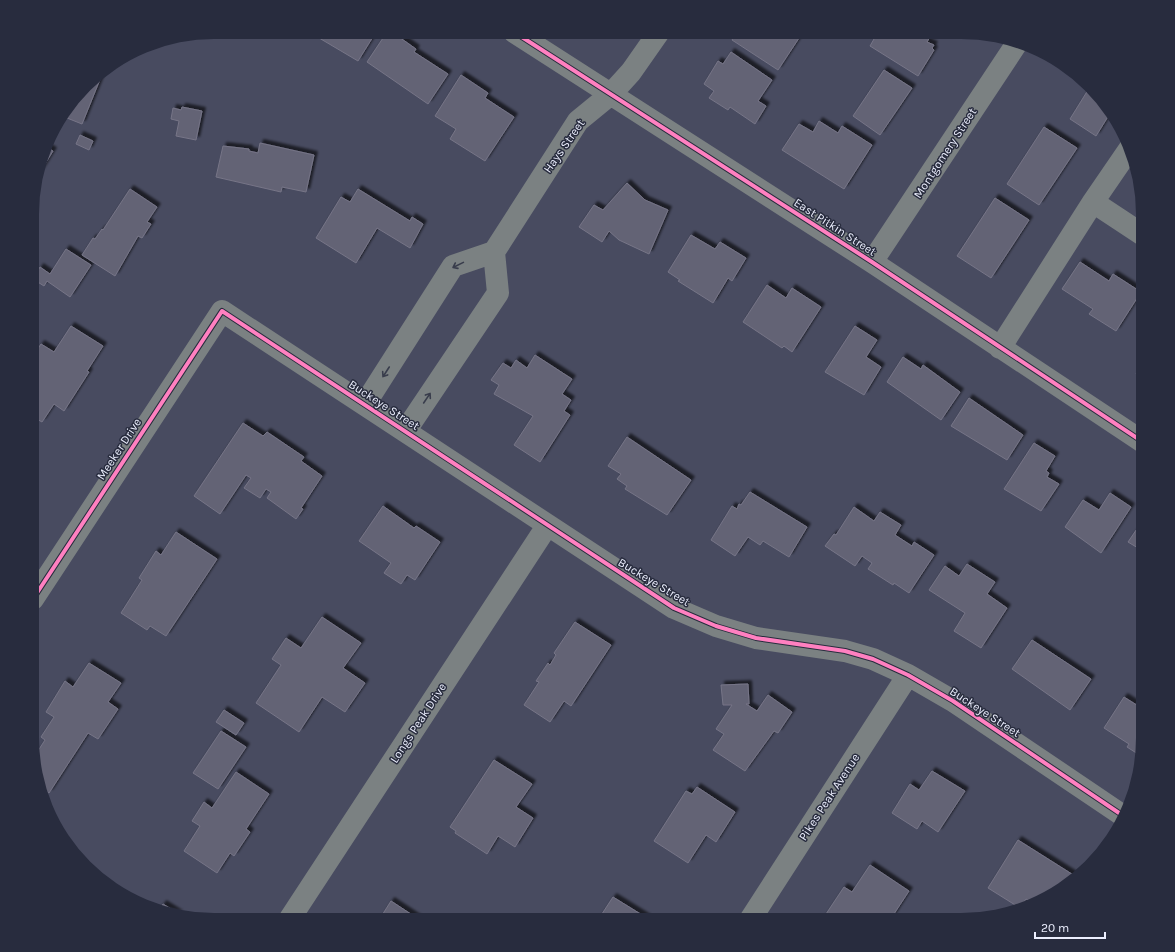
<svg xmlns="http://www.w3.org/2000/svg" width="1175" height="952" font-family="Karla,sans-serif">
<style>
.building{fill:#646375;stroke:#767587;filter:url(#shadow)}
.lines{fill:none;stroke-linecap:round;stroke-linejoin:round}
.minor{stroke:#7b8182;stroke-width:22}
.cycleway-casing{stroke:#282c3e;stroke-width:6}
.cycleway{stroke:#ff80c0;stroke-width:4}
.oneway{stroke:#393d4c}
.labels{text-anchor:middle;stroke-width:3;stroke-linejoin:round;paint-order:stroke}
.street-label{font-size:12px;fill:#eceffe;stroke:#282c3e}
</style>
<defs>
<filter id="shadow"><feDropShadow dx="3.5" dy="-3.5" stdDeviation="1" flood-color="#0009"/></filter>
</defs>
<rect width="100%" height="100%" fill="#484b60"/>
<!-- building -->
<path class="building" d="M309 32H376L358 61Z
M387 32H392L416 49 414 52 448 74 428 104 367 62Z
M737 32H803L778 70 732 40Z
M878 32H933L927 42 934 45 932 48 934 50 918 76 870 46Z
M731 52 772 80 758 101 766 106 755 124 730 107 728 110 709 98 714 91 704 84 718 61 723 64Z
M884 70 912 88 880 135 853 116Z
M103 72 82 124 62 116 94 77Z
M461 75 488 93 485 98 514 117 485 161 450 139 456 129 435 116Z
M1083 80 1090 85 1109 115 1096 136 1070 119 1088 90 1080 84Z
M182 107 202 111 196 140 176 136 179 121 171 119 173 108 181 110Z
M819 121 838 133 842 126 872 145 844 189 782 150 799 124 813 132Z
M1044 127 1077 148 1039 205 1007 184Z
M80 135 93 141 89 150 76 144Z
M260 143 314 155 306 192 282 187 281 192 216 177 223 146 249 149V151L258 153Z
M48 148 53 151 40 172Z
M627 183 645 200 668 210 649 254 619 240 609 231 602 242 579 227 594 205 603 210Z
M130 189 157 207 147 222 151 224 142 238 138 236 115 276 82 255 93 238 95 239 102 229 103 230Z
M358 189 410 221 412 217 423 224 410 248 377 228 356 263 316 238 341 197 350 202Z
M995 198 1029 220 991 278 957 256Z
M691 235 715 249 720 242 746 258 732 281 728 278 713 303 678 281 680 280 668 272Z
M66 249 91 265 70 297 47 281 44 286 33 279 40 267 50 274Z
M1080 262 1109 281 1113 274 1141 292 1116 331 1089 314 1093 309 1062 289Z
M767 285 786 298 792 288 821 307 792 352 784 346 782 348 743 322Z
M71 326 103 346 87 371 89 372 64 411 54 404 42 422 33 417V356L41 344 54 352Z
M855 326 877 340 866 357 881 367 864 395 825 372Z
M535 355 572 379 562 394 571 400 564 411 570 415 540 462 514 445 533 416 494 394 499 385 491 380 503 363 511 368 516 360 527 368Z
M903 357 921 369 923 365 960 392 941 420 887 382Z
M1143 364V379L1136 374Z
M969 398 1023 435 1007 460 951 426Z
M243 423 263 436 267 432 304 457 301 461 322 476 301 508 303 509 296 519 267 498 271 492 266 489 260 498 244 488 251 478 246 475 220 514 194 496Z
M627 437 691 480 667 515 625 489 627 486 617 479 621 474 608 466Z
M1034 443 1055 456 1046 471 1049 473 1047 477 1059 484 1041 511 1004 489Z
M750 492 807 527 789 557 763 541 760 545 748 537 735 556 711 540 732 506 737 509 739 504 741 505Z
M1110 493 1131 507 1101 553 1065 527 1083 500 1099 510Z
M383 506 414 528 416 526 440 542 415 580 407 575 401 584 384 573 391 563 359 541Z
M854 507 874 521 880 512 901 525 895 535 912 546 914 542 934 555 909 593 894 583 893 585 868 569 872 563 862 556 855 566 825 546 834 534 836 535Z
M1143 520V551L1128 542Z
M176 532 217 559 166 636 150 626 147 630 121 613 142 580 139 578 156 551 161 555Z
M967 564 995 582 987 594 1007 608 981 648 954 631 965 613 929 590 945 566 959 576Z
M322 617 361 643 343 668 365 683 345 712 322 697 299 732 256 703 281 665 272 659 286 638 301 648Z
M575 622 611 645 571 706 564 701 550 722 524 705 539 682 536 681 548 663 550 665 556 655 554 653Z
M1032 640 1091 679 1070 710 1012 669Z
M89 663 121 683 108 702 118 709 98 739 88 733 49 793 43 789 34 757 45 740 41 737 54 717 46 712 65 681 73 687Z
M748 684 749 704H746L757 711 768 695 792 712 778 733 774 731 745 771 713 750 724 734 716 729 732 705H723L721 685Z
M1124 697 1143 709V750L1141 756 1127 747 1129 744 1104 728Z
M224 710 244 723 236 735 216 722Z
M221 731 246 747 218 789 193 773Z
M494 760 532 784 516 807 533 818 515 847 498 836 487 854 455 833 456 831 450 827Z
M932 771 965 791 938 832 922 821 917 829 892 813 910 784 919 790Z
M236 772 269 794 246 829 250 832 234 856 230 853 217 873 184 851 200 826 192 821 204 802 212 808Z
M697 787 735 812 716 842 706 835 688 863 654 841 686 791 692 794Z
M1018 840 1075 876 1034 904 1026 899 1020 908 988 888Z
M870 865 909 891 890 920H822L844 887 852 892Z
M613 897 647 918 646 920H598Z
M391 901 420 920H379Z
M163 904 179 914 159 910Z"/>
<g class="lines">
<!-- minor -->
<path class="minor" d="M514 32 872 262 1143 442
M1093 202 1130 148
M872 262 1017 43
M1000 348 1093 202 1143 235
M365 404 453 266 494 252
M406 430 498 293 494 252 578 121 611 94 631 72 659 32
M33 599 222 311 674 608 716 626 756 638 845 651 873 659 908 675 953 701 1125 817
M289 920 547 526
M750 920 908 675"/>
<!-- cycleway casing -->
<g class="cycleway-casing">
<path id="cycleway" d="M514 32 872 262 1143 442
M33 599 222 311 674 608 716 626 756 638 845 651 873 659 908 675 953 701 1125 817"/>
</g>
<!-- cycleway -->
<use href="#cycleway" class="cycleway"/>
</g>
<!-- one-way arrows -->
<defs><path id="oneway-shaft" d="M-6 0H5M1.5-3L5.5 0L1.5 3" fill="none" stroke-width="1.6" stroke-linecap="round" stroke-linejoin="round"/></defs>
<g class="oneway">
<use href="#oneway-shaft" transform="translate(458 265) rotate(154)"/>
<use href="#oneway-shaft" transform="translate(386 372) rotate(123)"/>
<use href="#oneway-shaft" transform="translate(427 398) rotate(-56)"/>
</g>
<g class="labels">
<!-- street labels -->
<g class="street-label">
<text transform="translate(564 146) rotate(-55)" y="4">Hays Street</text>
<text transform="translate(945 153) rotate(-57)" y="4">Montgomery Street</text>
<text transform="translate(835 227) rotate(33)" y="4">East Pitkin Street</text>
<text transform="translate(384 405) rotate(33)" y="4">Buckeye Street</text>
<text transform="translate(119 449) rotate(-57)" y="4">Meeker Drive</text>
<text transform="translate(654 582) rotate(31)" y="4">Buckeye Street</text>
<text transform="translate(985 712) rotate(33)" y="4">Buckeye Street</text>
<text transform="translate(418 723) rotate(-57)" y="4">Longs Peak Drive</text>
<text transform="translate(829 797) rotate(-57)" y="4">Pikes Peak Avenue</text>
</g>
</g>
<!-- crop -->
<path d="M0 0H1175V952H0ZM214 39H961A175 175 0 0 1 1136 214V738A175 175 0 0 1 961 913H214A175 175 0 0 1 39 738V214A175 175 0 0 1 214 39Z" fill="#282c3e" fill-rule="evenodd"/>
<!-- scale -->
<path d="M1035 932v6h70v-6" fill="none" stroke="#eceffe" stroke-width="2"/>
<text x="1041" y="932" font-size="12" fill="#eceffe" stroke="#282c3e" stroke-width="3" paint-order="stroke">20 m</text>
</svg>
